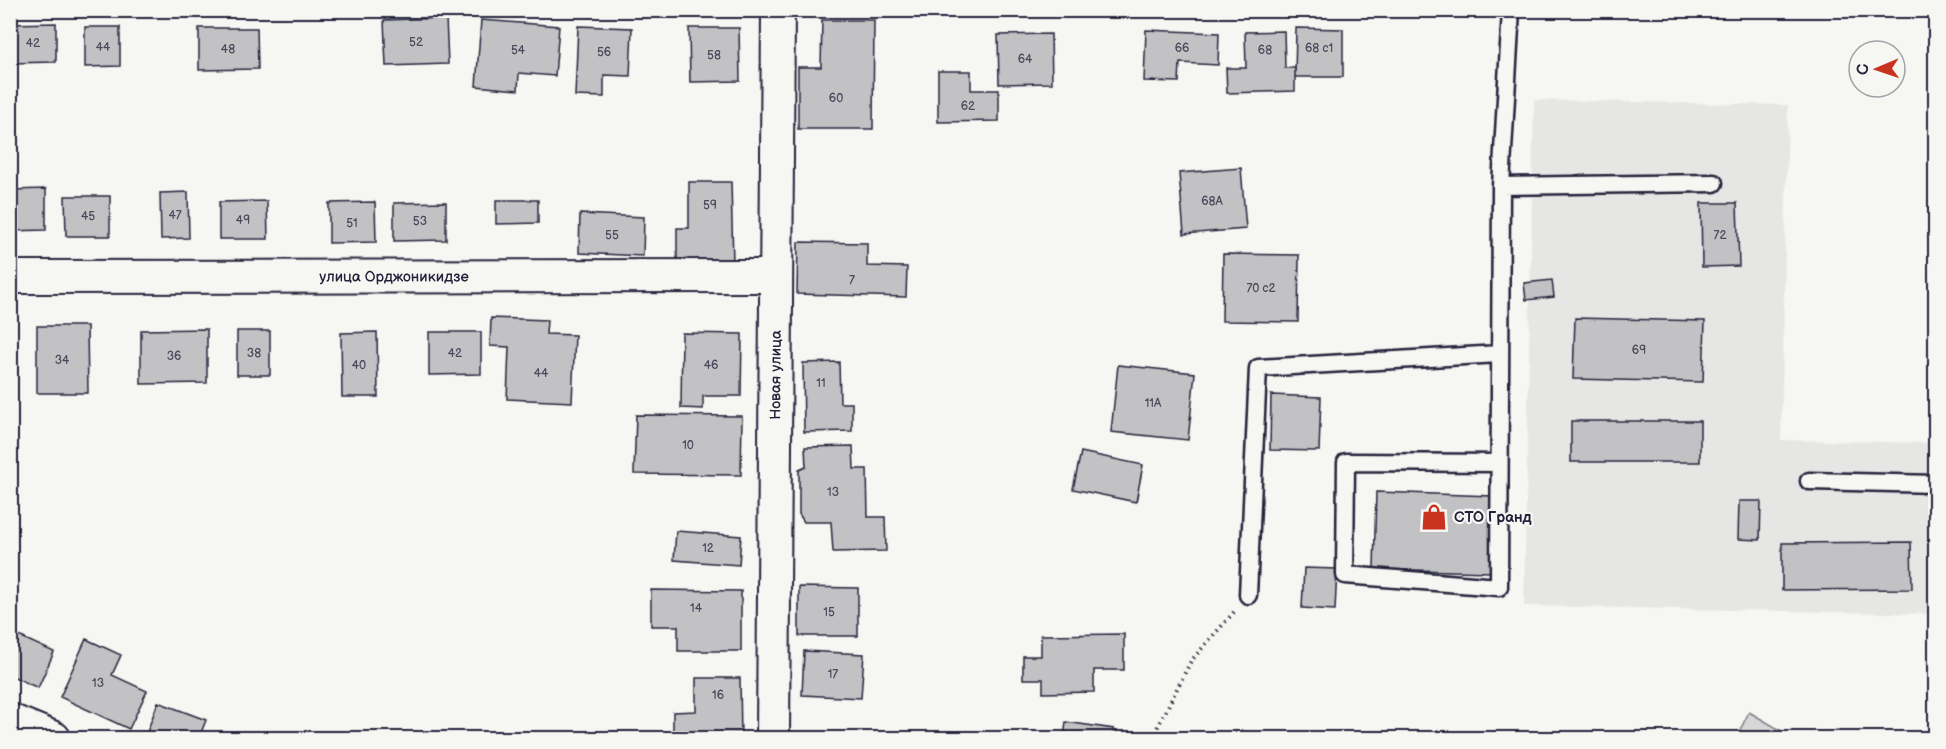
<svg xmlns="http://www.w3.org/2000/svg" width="1946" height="749" font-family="'Balsamiq Sans',sans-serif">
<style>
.built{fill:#e6e6e4}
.green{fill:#d7d7d7;stroke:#7c7c89;stroke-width:1.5}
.building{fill:#c2c2c4;stroke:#22223b;stroke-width:1.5}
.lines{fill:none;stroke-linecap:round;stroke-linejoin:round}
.lane-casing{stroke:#22223b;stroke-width:21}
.street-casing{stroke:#22223b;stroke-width:36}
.path{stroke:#22223b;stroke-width:4;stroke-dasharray:1.5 4.5;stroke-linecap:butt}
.lane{stroke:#f6f6f2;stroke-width:16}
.street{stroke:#f6f6f2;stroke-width:32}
.labels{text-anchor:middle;stroke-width:4.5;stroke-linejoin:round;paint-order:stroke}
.number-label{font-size:12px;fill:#4a4a5d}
.street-label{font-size:15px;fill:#22223b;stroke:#f6f6f2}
.poi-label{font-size:15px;font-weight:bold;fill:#22223b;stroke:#f6f6f2;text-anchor:start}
</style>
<rect width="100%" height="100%" fill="#f6f6f2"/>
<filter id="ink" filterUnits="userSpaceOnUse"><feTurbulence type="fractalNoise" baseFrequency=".0167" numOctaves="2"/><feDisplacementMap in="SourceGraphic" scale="12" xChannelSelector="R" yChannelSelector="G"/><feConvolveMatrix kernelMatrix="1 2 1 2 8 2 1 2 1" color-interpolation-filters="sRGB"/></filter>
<g filter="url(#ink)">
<!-- built -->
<path class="built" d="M1534 100 1788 105 1781 440 1935 443V614L1524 606Z"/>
<!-- green -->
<path class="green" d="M1749 712 1794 738H1736Z"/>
<!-- building -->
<path class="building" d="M446 18 448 64 386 66 384 20Z
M481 20 559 26 555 76 519 73 518 90 476 86Z
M822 20H874L873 129H798V67H821Z
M56 23V62L10 63V24Z
M578 26 632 28 630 76 604 75V97L575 96Z
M85 27H120V66L85 67Z
M199 28H257L258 69 199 70Z
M689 28H739L740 81 690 82Z
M1296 28 1343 29V77H1295Z
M1146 30 1219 33 1218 65 1180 63 1179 82 1144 81Z
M1284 31 1285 68H1295V91L1227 93 1226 68H1246L1245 32Z
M1051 34 1052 83 999 84 998 35Z
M938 71H971V90H999V121L938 122Z
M1241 168 1246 229 1184 234 1179 173Z
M689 182H731L733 263 677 264V228H689Z
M46 189V230L10 231V190Z
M188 192 189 238 161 239 160 193Z
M65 196H110V236H66Z
M496 200H538V223L496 224Z
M267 201 268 239H219V202Z
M375 202 376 242 329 243V203Z
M446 202V240L394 241V203Z
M1701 203H1737L1739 266 1702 267Z
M580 214 644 217 643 256 579 253Z
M798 242 867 243V266L907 267 906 297 797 294Z
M1223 254 1299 255 1298 322 1222 321Z
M1552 280 1554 297 1526 300 1524 283Z
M491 318 547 320 546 334 575 335 572 402 507 399 509 347 490 346Z
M1575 318 1705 321 1703 382 1573 379Z
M37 326H87L88 393H37Z
M207 329V383L141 384V330Z
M237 331H270V375H237Z
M377 332 378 397H342L341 333Z
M429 332H481V374L429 375Z
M682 333 742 334 741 396H703V409L681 408Z
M839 362 840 403H852V431L804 432 803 363Z
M1118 365 1195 373 1188 440 1111 432Z
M1271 395 1321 397 1319 451 1270 450Z
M636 415 742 416 741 475 634 474Z
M1571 421H1700V462H1571Z
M853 446 854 469H867L868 517H885L886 551 833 552 831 522H804L799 514V470L806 467 805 447Z
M1081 452 1143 465 1136 502 1073 489Z
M1376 492 1493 496 1491 572 1374 569Z
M1739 501H1761L1760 540 1738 539Z
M676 531 741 536 739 565 674 560Z
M1911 542 1912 589 1782 590V543Z
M1304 568 1337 569 1335 610 1302 608Z
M799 587 858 588V636H799Z
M651 590 741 591V651H678V626H651Z
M10 632 54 652 38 688 10 675Z
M1124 634V670H1094V692L1043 693V679H1023V656H1041V635Z
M86 639 121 655 112 675 147 691 129 729 60 697Z
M804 651 864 654 861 698 802 695Z
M696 678H740L741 738H673V712L696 711Z
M158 702 206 720 199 738H154L146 735Z
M1066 722 1114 729 1112 738H1064Z"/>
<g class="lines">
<!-- lane casing -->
<g class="lane-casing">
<path id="lane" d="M1501 186 1714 183
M1499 463 1346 462 1345 575 1499 587 1501 186 1511 10
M1809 481 1936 484
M1248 595 1258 368 1499 354"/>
</g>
<!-- street casing -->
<g class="street-casing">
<g id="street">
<path id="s1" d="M10 277 776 276"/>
<path d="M10 720 54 738"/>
<path id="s2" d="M773 738 778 10"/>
</g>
</g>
<!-- path -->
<path class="path" d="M1152 738 1191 661 1234 612"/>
<!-- lane -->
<use href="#lane" class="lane"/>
<!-- street -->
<use href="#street" class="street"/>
</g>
</g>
<!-- icons -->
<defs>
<g id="shop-bare" transform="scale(2.07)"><path d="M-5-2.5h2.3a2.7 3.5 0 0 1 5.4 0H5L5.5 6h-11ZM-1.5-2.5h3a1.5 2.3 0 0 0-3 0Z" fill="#c8321e" stroke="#f6f6f2" stroke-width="2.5" paint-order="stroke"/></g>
</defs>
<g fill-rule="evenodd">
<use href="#shop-bare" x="1434" y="517"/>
</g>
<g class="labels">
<!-- number labels -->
<g class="number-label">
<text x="416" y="46">52</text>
<text x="33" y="47">42</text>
<text x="103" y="51">44</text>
<text x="1182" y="52">66</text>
<text x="1319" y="52">68 с1</text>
<text x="228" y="53">48</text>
<text x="518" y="54">54</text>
<text x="1265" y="54">68</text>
<text x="604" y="56">56</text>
<text x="714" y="59">58</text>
<text x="1025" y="63">64</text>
<text x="836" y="102">60</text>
<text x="968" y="110">62</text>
<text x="1212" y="205">68А</text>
<text x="710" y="209">59</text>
<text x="175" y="219">47</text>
<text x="88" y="220">45</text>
<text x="243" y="224">49</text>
<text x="420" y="225">53</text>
<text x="352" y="227">51</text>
<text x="612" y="239">55</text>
<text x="1720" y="239">72</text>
<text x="852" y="284">7</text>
<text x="1261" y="292">70 с2</text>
<text x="1639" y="354">69</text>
<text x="254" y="357">38</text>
<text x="455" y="357">42</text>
<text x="174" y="360">36</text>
<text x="62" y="364">34</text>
<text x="359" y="369">40</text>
<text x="711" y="369">46</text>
<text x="541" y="377">44</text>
<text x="821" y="387">11</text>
<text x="1153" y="407">11А</text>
<text x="688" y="449">10</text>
<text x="833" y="496">13</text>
<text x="708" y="552">12</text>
<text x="696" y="612">14</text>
<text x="829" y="616">15</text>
<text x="833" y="678">17</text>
<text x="98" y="687">13</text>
<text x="718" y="699">16</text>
</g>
<!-- street labels -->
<g class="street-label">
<text dy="5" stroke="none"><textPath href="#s1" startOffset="384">улица Орджоникидзе</textPath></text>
<text dy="5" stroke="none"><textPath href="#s2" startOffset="363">Новая улица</textPath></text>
</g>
<!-- poi labels -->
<g class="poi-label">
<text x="1454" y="522">СТО Гранд</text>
</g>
</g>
<!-- margin -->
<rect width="1946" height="749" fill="none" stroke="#f6f6f2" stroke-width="36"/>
<rect x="18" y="18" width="1910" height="713" fill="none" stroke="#22223b" stroke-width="2" filter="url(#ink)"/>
<!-- north arrow -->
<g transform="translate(1877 69) rotate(268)"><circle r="28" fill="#f6f6f2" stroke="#a1a1a9" stroke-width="1.5"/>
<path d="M0-4.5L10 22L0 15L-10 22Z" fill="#c8321e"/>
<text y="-9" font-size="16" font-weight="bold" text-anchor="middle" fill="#22223b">С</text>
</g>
</svg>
